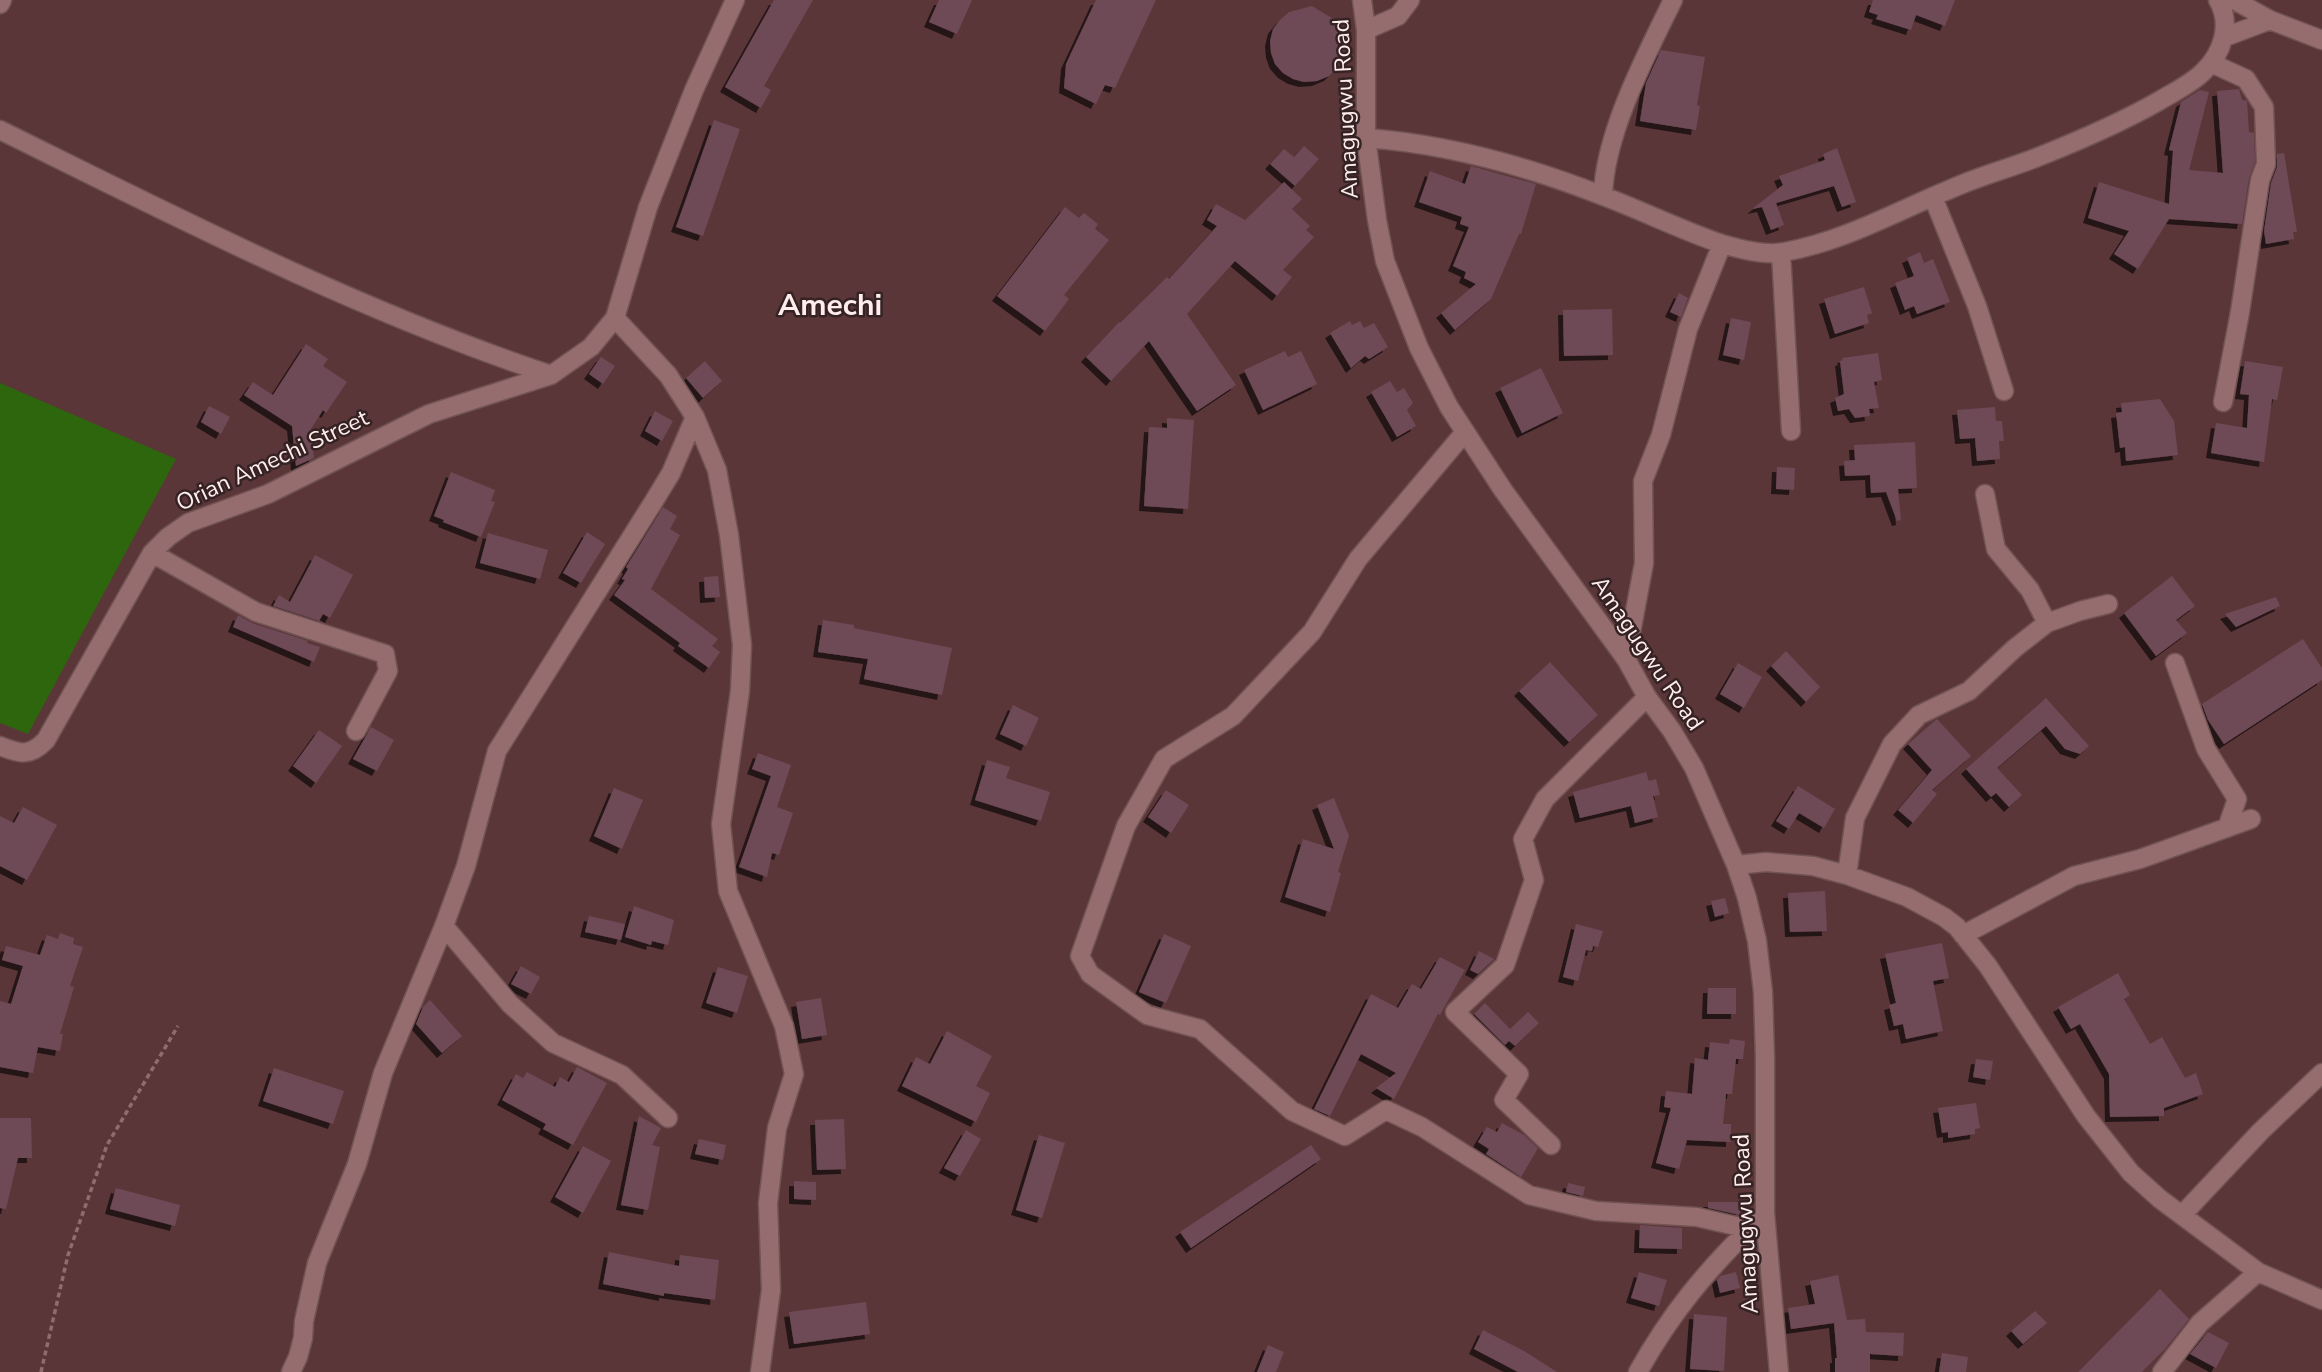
<svg xmlns="http://www.w3.org/2000/svg" width="2322" height="1372" font-family="'Nunito Sans',sans-serif">
<style>
.green{fill:#2d660d}
.building{fill:#6e4956;filter:url(#shadow)}
.lines{fill:none;stroke-linecap:round;stroke-linejoin:round}
.minor-casing{stroke:#715354;stroke-width:21}
.path{stroke:#8d6e6f;stroke-width:3.5;stroke-dasharray:5 3.5;stroke-linecap:butt}
.minor{stroke:#966d6e;stroke-width:18}
.labels{text-anchor:middle;stroke-width:5;stroke-linejoin:round;paint-order:stroke}
.street-label{font-size:23px;fill:#ffecec;stroke:#352324}
.district-label{font-size:30px;font-weight:bold;fill:#ffecec;stroke:#352324}
</style>
<defs>
<filter id="shadow"><feDropShadow dx="-5" dy="5" stdDeviation="0" flood-color="#0009"/></filter>
</defs>
<rect width="100%" height="100%" fill="#5b3638"/>
<!-- green -->
<path class="green" d="M0 383 176 459 28 734 0 723Z"/>
<!-- building -->
<path class="building" d="M774 0H813L764 86 771 90 761 108 725 87Z
M939 0H972L957 34 929 22Z
M1096 0H1156L1115 88 1105 85 1096 104 1064 88 1066 64Z
M1873 0H1955L1945 26 1916 15 1911 30 1876 19 1878 15 1869 12Z
M1312 6 1335 20 1342 30 1345 43 1343 55 1338 67 1329 76 1317 81 1304 82 1293 79 1283 73 1275 64 1271 53 1270 41 1273 29 1280 20 1289 12Z
M1661 50 1705 57 1697 105 1700 106 1696 130 1640 121 1646 83Z
M2239 89 2242 100 2247 101 2249 132 2254 133 2255 162 2249 178 2242 224 2169 219 2138 269 2114 254 2129 231 2088 218 2099 182 2169 204 2173 151 2169 150 2181 102 2200 90 2209 92 2189 170 2223 173 2217 91Z
M714 120 740 129 703 236 676 227Z
M1304 146 1319 159 1295 186 1270 164 1284 149 1294 157Z
M1837 148 1856 202 1842 207 1834 186 1776 203 1784 225 1771 230 1762 207 1752 209 1783 185 1779 176 1825 160 1823 154Z
M2284 153 2297 232H2293L2294 239 2266 244 2264 231 2271 183 2277 167V154Z
M1471 166 1536 184 1521 234H1519L1491 299 1455 330 1441 313 1476 284 1464 278 1466 272 1453 266 1469 227 1460 224 1462 217 1419 202 1430 171 1465 184Z
M1284 182 1302 199 1292 209 1310 226 1306 230 1314 237 1283 270 1292 277 1277 296 1235 261 1187 314 1236 385 1197 411 1149 341 1111 381 1086 357 1119 322 1120 323 1167 277 1169 279 1217 226 1207 220 1216 204 1245 220Z
M1065 207 1079 218 1084 213 1098 224 1095 229 1109 240 1064 295 1069 299 1045 331 997 296Z
M1920 252 1924 263 1933 259 1950 302 1917 314 1914 306 1905 310 1895 283 1914 276 1907 258Z
M1864 287 1872 313 1867 315 1869 323 1835 334 1824 299Z
M1679 293 1688 298 1681 317 1670 312Z
M1612 309 1613 355 1564 356 1563 310Z
M1731 318 1751 322 1744 360 1723 355Z
M1350 321 1352 325 1360 321 1364 328 1374 323 1388 347 1369 359 1365 356 1351 368 1330 333Z
M306 344 328 359 323 366 347 382 326 413 323 410 311 429 314 458 296 466 292 426 244 395 253 382 273 395Z
M1285 351 1288 357 1301 351 1317 384 1263 410 1244 370Z
M1878 353 1882 380 1874 382 1879 408 1869 409 1870 416 1855 418 1849 409 1838 411 1835 398 1844 394 1840 361 1843 360 1842 358Z
M601 357 615 366 603 384 589 374Z
M705 361 722 381 703 398 686 378Z
M2245 361 2283 367 2277 400 2272 399 2264 462 2211 453 2216 423 2247 428 2249 395 2240 394Z
M1541 368 1563 413 1522 433 1500 388Z
M1390 381 1397 392 1404 388 1413 403 1407 410 1416 426 1397 437 1371 392Z
M2160 399 2174 421 2178 455 2126 461 2125 447 2120 448 2116 413 2122 412 2121 403Z
M209 406 230 417 221 434 201 422Z
M1995 407 1996 421H2002L2004 441H1999L2000 459 1977 461 1975 438 1960 439 1957 410Z
M655 411 673 421 662 441 645 431Z
M1167 418 1194 420 1188 509 1144 506 1149 427 1167 428Z
M1915 442 1917 488 1898 489 1901 520 1897 521 1886 492 1871 493 1870 475 1845 476 1844 461 1855 460 1854 445Z
M1777 467 1795 468 1794 490 1776 489Z
M451 472 495 490 491 501 495 502 481 537 443 522 444 520 434 516Z
M663 507 677 516 670 529 680 535 651 589 718 639 712 646 720 652 709 668 678 646 680 643 614 595 625 580 622 579 628 569 626 567Z
M587 532 605 544 581 583 563 573Z
M488 533 548 550 540 579 480 563Z
M315 555 353 575 330 618 323 614 319 621 273 606 279 595 290 602Z
M718 576 720 597 705 598 704 577Z
M2172 576 2195 606 2176 620 2187 633 2156 656 2124 613Z
M2276 597 2280 606 2236 627 2225 614Z
M238 615 252 623 308 641 307 643 320 647 314 662 233 627Z
M823 620 854 625V628L952 648 942 695 864 679 868 659 818 652Z
M2303 639 2322 668V680L2224 744 2208 720 2202 704Z
M1786 651 1820 687 1806 702 1771 666Z
M1550 662 1598 715 1569 742 1519 691Z
M1738 663 1762 677 1744 708 1720 694Z
M2046 698 2089 746 2080 754 2065 749 2046 726 1997 768 2022 795 2009 807 1996 793 1991 797 1966 769Z
M1013 705 1039 718 1026 746 1000 734Z
M1937 719 1971 756 1932 790 1937 794 1913 823 1898 810 1932 770 1908 744Z
M371 727 394 740 377 771 353 759Z
M319 730 342 746 316 783 293 766Z
M758 753 791 765 777 807 793 813 779 855 772 853 767 877 739 867 771 776 752 769Z
M987 760 1010 767 1006 778 1050 792 1041 821 975 800Z
M1646 772 1649 781 1656 779 1660 795 1653 796 1658 817 1635 823 1631 806 1580 818 1573 792Z
M1798 786 1835 809 1824 828 1799 813 1789 829 1776 821Z
M614 788 643 800 622 849 594 836Z
M1166 790 1189 805 1171 833 1148 817Z
M1334 798 1349 836 1338 872 1341 873 1330 912 1285 897 1303 839 1334 849 1317 805Z
M23 807 57 825 27 880 0 866V816L14 823Z
M1825 891 1827 931 1790 932 1788 893Z
M1725 898 1729 913 1715 917 1711 901Z
M634 906 674 920 668 945 652 941 651 945 625 937Z
M589 916 625 924 621 940 585 932Z
M1576 924 1603 931 1598 947 1593 946 1592 951 1586 950 1578 981 1563 977Z
M60 933 74 938 73 944 83 947 70 986 74 987 60 1034H63L60 1051 38 1047 33 1073 0 1067V1001L11 1004 23 966 2 960 6 946 40 955 47 935 58 939Z
M1164 934 1191 946 1166 1003 1139 992Z
M1942 943 1949 978 1933 981 1943 1031 1906 1039 1903 1024 1894 1026 1889 1005 1896 1003 1885 954Z
M1479 951 1494 959 1478 974 1470 970Z
M1440 957 1465 970 1440 1015 1438 1014 1394 1099 1376 1088 1396 1073 1361 1054 1330 1116 1314 1109 1371 994 1398 1008 1412 984 1421 989Z
M521 966 540 977 531 994 511 984Z
M718 967 748 976 737 1013 706 1003Z
M2118 973 2130 995 2124 999 2150 1044 2162 1037 2185 1078 2196 1073 2203 1094 2164 1108V1116L2110 1117 2109 1074 2080 1024 2071 1029 2058 1007Z
M1708 988H1736V1014H1707Z
M821 998 827 1035 802 1039 796 1002Z
M430 1000 462 1036 442 1053 416 1024 423 1007Z
M1485 1003 1510 1029 1528 1012 1539 1023 1515 1046 1509 1041 1505 1045 1474 1014Z
M947 1031 992 1056 976 1086 990 1093 976 1122 902 1086 916 1057 930 1064Z
M1730 1039 1745 1041 1743 1059H1736L1732 1094H1726L1723 1124H1731V1142L1687 1140 1679 1169 1656 1163 1671 1108 1664 1107 1666 1091 1692 1094 1695 1058 1708 1060 1710 1042 1729 1044Z
M1976 1059 1993 1061 1990 1080 1973 1077Z
M577 1067 607 1083 573 1145 543 1129 546 1124 502 1100 516 1074 523 1078 527 1072 555 1087 560 1077 569 1082Z
M274 1068 344 1091 333 1124 263 1101Z
M1976 1103 1980 1128 1975 1129V1134L1948 1138V1132L1942 1133 1938 1108Z
M639 1116 661 1128 652 1145 660 1147 648 1210 621 1205Z
M0 1118H31L32 1158H18L6 1209 0 1208Z
M844 1119 846 1169 817 1170 815 1120Z
M1502 1123 1524 1135 1538 1148 1521 1177 1486 1154 1489 1149 1478 1142 1487 1127 1497 1132Z
M966 1130 981 1139 960 1176 944 1168Z
M1039 1135 1065 1143 1042 1218 1016 1210Z
M699 1139 726 1145 723 1160 695 1154Z
M1311 1145 1321 1159 1191 1248 1180 1232Z
M583 1146 611 1161 583 1213 555 1197Z
M794 1181 816 1182V1200L794 1199Z
M1568 1183 1585 1187 1583 1196 1566 1192Z
M116 1188 180 1205 175 1226 110 1209Z
M1708 1202H1741L1740 1215 1708 1208Z
M1640 1225 1682 1228V1249L1639 1248Z
M609 1252 679 1266 680 1255 719 1260 715 1300 664 1293V1296L603 1284Z
M1639 1272 1667 1280 1659 1306 1631 1298Z
M1736 1272 1740 1288 1720 1293 1717 1280 1720 1276Z
M1838 1275 1847 1320 1865 1319 1866 1332 1904 1333 1903 1356 1870 1354V1372H1835V1358H1837L1834 1323 1791 1329 1788 1308 1815 1304 1810 1281Z
M2160 1289 2189 1319 2165 1349 2142 1372H2078Z
M866 1302 870 1334 794 1344 789 1312Z
M2035 1311 2047 1323 2023 1344 2011 1331Z
M1694 1314 1727 1317 1724 1371 1690 1369Z
M1483 1330 1524 1351 1557 1372H1518L1474 1349Z
M2208 1332 2229 1343 2216 1368 2190 1354Z
M1268 1345 1284 1352 1276 1372H1257Z
M1942 1353 1968 1357 1966 1372H1939Z"/>
<g class="lines">
<!-- minor casing -->
<g class="minor-casing">
<path id="minor" d="M1362 0 1366 30V138L1377 220 1385 261 1419 348 1449 407 1503 490 1626 659 1647 697 1672 731 1694 768 1736 865 1747 898 1757 941 1763 992 1765 1058V1213L1779 1372
M2234 0 2270 20 2322 40
M0 4 2 0
M1366 30 1398 16 1410 0
M2225 37 2270 20
M2211 63 2246 79 2264 107 2266 164 2260 180 2240 312 2223 402
M0 130C180 219 359 311 551 375
M1366 138C1447 144 1527 166 1603 196 1643 211 1681 230 1722 244 1740 249 1765 256 1784 252 1845 241 1897 211 1953 188 1982 175 2014 167 2043 155 2083 139 2122 122 2159 101 2174 92 2191 84 2203 72 2223 53 2232 24 2218 0
M1603 196C1604 135 1646 55 1673 0
M1933 197 1977 306 2004 391
M1781 253 1791 431
M615 318 668 375 695 417 717 470 729 535 742 645 740 691 721 824 728 891 784 1026 794 1074 777 1128 768 1203 771 1290 760 1372
M1465 432 1358 559 1312 632 1233 716 1164 759 1126 826 1080 956 1090 974 1147 1015 1200 1029 1292 1111 1345 1136 1386 1110 1422 1127 1529 1195 1596 1211 1697 1217 1749 1229
M1985 494 1996 549 2030 590 2047 623
M152 553 256 612 385 654 388 671 356 731
M1626 659 1644 563 1643 481 1661 435 1688 329 1722 244
M2175 663 2206 749 2237 799 2227 828
M0 746C20 754 30 757 46 740L152 553 168 537 188 523 268 494 429 414 551 375 591 347 615 318 648 207 694 90 735 0
M1736 865 1766 862 1813 866 1847 875 1907 897 1944 917 1957 927 1988 966 2086 1116 2131 1173 2160 1199 2258 1272 2322 1300
M1847 875 1855 818 1892 744 1919 715 1969 691 2015 648 2047 623 2080 611 2108 604
M444 926 510 1004 553 1043 622 1075 668 1118
M1963 935 2074 876 2140 859 2251 819
M1551 1145 1504 1100 1519 1074 1455 1012 1505 965 1534 880 1523 839 1545 799 1647 697
M2182 1215 2261 1131 2322 1073
M291 1372 298 1357 303 1338 304 1321 317 1263 357 1164 383 1073 444 926 466 866 497 751 654 501 671 473 695 417
M1638 1372C1671 1313 1706 1271 1755 1223
M2162 1372 2200 1323 2258 1272"/>
</g>
<!-- path -->
<path class="path" d="M41 1372 68 1255 107 1145 178 1026"/>
<!-- minor -->
<use href="#minor" class="minor"/>
</g>
<g class="labels">
<!-- street labels -->
<g class="street-label">
<text transform="translate(1345 109) rotate(-93)" y="8">Amagugwu Road</text>
<text transform="translate(272 460) rotate(-25)" y="8">Orian Amechi Street</text>
<text transform="translate(1648 653) rotate(56)" y="8">Amagugwu Road</text>
<text transform="translate(1745 1224) rotate(-93)" y="8">Amagugwu Road</text>
</g>
<!-- district labels -->
<g class="district-label">
<text x="830" y="315">Amechi</text>
</g>
</g>
</svg>
